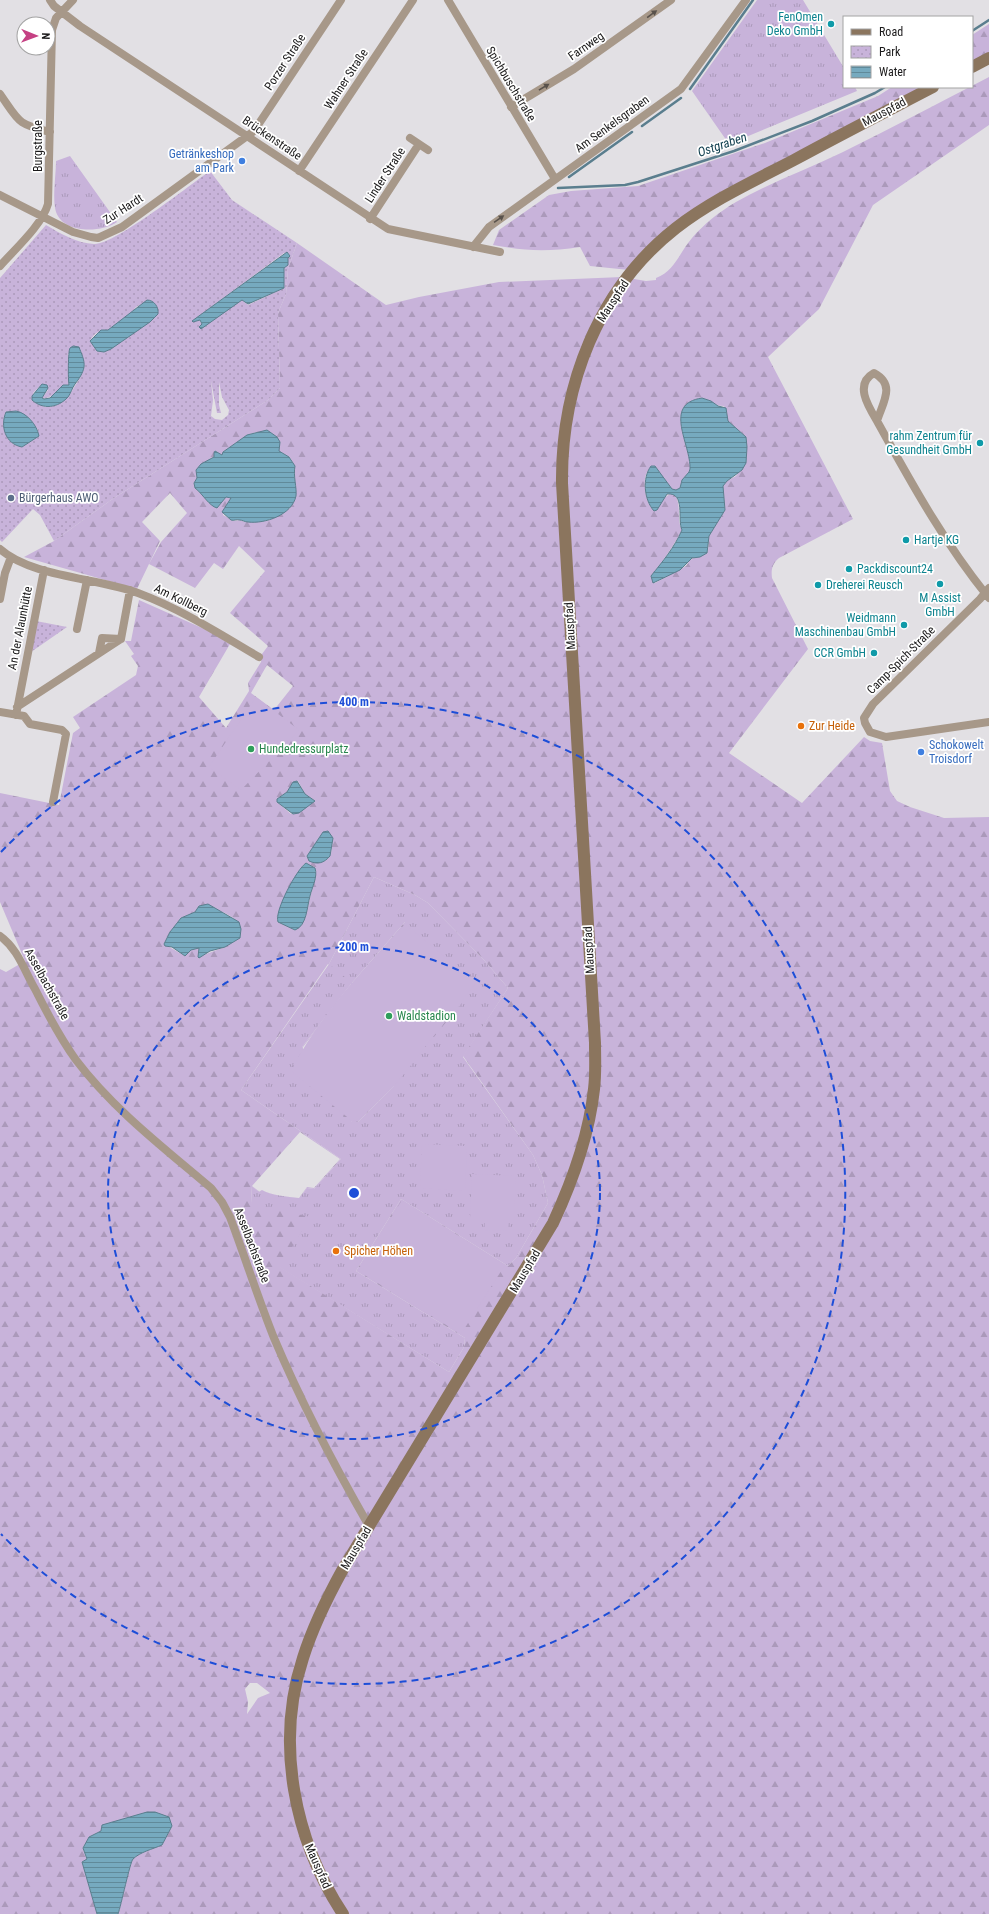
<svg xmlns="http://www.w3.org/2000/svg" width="989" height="1914" font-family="'Roboto Condensed',sans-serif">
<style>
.grass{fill:url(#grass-tufts);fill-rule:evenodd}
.forest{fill:url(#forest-firs);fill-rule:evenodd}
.park{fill:url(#park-dots);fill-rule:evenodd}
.pitch{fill:#c8b3da}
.water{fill:url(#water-rules);stroke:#5a7e8e}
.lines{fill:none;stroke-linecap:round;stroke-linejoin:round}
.stream{stroke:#5a7e8e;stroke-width:2.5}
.street{stroke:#a79889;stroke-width:8}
.secondary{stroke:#8b755e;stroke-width:12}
.oneway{fill:#59524c}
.ring{fill:none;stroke:#1d4ed8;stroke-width:2;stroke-dasharray:7 5}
.culture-dot{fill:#0f9aa8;stroke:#fff;stroke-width:1.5}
.shop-dot{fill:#3f7fe0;stroke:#fff;stroke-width:1.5}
.service-dot{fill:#5c6f8a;stroke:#fff;stroke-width:1.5}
.food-dot{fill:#e8710a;stroke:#fff;stroke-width:1.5}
.leisure-dot{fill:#2e9e5b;stroke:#fff;stroke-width:1.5}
.labels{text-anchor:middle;stroke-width:3.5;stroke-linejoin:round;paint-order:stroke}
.culture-label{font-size:12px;fill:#0d838f;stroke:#fff;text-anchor:end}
.street-label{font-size:12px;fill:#1a191a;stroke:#fff}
.shop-label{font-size:12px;fill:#366cbe;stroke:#fff;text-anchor:end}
.service-label{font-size:12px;fill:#4e5e75;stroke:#fff;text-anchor:start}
.food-label{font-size:12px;fill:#c56008;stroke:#fff;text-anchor:start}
.leisure-label{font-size:12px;fill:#27864d;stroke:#fff;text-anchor:start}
.water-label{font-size:13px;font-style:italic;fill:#134151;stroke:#fff}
.centre{fill:#1d4ed8;stroke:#fff;stroke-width:2}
.ring-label{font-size:12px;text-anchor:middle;font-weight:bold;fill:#1d4ed8;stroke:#fff;stroke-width:3.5;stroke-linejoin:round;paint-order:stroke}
</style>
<defs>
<pattern id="grass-tufts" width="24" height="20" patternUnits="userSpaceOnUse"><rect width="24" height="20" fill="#c8b3da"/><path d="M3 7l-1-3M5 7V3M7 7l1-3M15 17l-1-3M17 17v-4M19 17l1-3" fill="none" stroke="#ab99ba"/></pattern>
<pattern id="forest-firs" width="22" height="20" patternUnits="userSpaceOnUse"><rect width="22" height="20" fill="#c8b3da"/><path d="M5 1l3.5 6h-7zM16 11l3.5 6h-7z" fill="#ab99ba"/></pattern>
<pattern id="park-dots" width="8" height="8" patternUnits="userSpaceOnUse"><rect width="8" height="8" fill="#c8b3da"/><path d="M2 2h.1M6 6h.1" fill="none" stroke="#ab99ba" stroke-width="1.8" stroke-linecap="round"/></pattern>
<pattern id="water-rules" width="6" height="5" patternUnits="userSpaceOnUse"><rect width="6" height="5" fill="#76aabf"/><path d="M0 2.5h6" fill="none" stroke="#608a9a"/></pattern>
</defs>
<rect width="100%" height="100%" fill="#e2e0e4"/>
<!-- grass -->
<path class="grass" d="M757 0H803L844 68V87H855L857 91 729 144 692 91Z
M70 156 117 222C101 233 64 234 56 212 52 199 56 175 56 161Z
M374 877 415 895 428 903 484 960 508 988 463 1057 533 1155 542 1175 548 1203 516 1258 508 1266 401 1199 356 1271 465 1338 464 1347 449 1372 279 1267 251 1203 252 1186 259 1192 262 1190C270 1195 288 1197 299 1198L307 1188 314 1189 341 1159 241 1090 329 964ZM405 922 394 1086 358 1122H352L302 1047 351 984Z"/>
<!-- forest -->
<path class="forest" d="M989 24V53L972 62V35Z
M989 77V125L873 205 819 309 768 357 853 519 779 558C772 564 771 570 772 578L808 649 729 753 802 803 864 737 870 741 882 743 890 791 897 801 910 807 944 818 989 817V1914H118C121 1906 130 1862 133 1859 140 1852 153 1849 162 1845L172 1826 107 1825H102L101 1831 89 1837 83 1848 87 1860 82 1862 97 1914H0V969L6 972 25 961 0 902V793L59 805 73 733 80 728 73 717 136 675 138 666 131 656 134 654 125 641H131L139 600 211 632 230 644 199 697 226 728 249 691 248 683 261 662 262 654 268 646 230 613 265 571 239 546 223 569 214 563 195 588 149 564 161 542 187 513 170 493 142 522 160 541 137 589 24 557 54 541 114 498 268 400 280 388 278 313 286 294 288 269 297 243 386 305 419 297 499 282 622 277 646 281 656 280V278C675 271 679 253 692 238 704 224 719 212 736 202 771 182 808 169 843 152 892 128 942 101 989 77ZM702 398C711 401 715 406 724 406L727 412 726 418 728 421 746 437 747 447 746 463 736 476 727 481 723 486 725 510 709 536 708 551 690 560 686 566 655 583 651 576C663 561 673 547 682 530 676 519 682 506 675 495L670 494 664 498 656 511C646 508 641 479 648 471 649 469 653 467 655 466L672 489 676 490 680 488 682 480 689 472 690 469C691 444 662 404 702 398ZM257 432 279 448V451C282 454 287 455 290 458 299 468 293 495 290 508L267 521 245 522 240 520 234 521 223 515V511L231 498 226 497 217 508C208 505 203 494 195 488L194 483 197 478 196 470C204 465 212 454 223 454V452L247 435ZM267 665 293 686 274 710 251 693ZM298 781 305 794 315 801 291 814 277 802 278 798 287 792 293 782ZM323 832 333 838 331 853 326 860 315 863 309 861 307 856ZM303 865 313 866 316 871 307 911 295 930 278 922 277 918 287 891ZM374 877 415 895 428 903 484 960 508 988 463 1056 533 1155 542 1175 548 1203 516 1258 508 1266 401 1199 356 1271 465 1338 464 1347 449 1372 280 1267 310 1217 251 1203 252 1186 260 1192 262 1190C270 1195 288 1197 299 1198L307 1188 314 1189 341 1159 241 1090 328 964 351 984 302 1047 290 1071 345 1118 352 1122H358L394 1086 478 983 405 922 352 983 329 964ZM205 905C219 911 246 917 240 938L225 947 198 957 199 948 191 950 185 956 164 944 170 932 181 918 195 912 199 906ZM352 984 292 1071 303 1047ZM300 1132 340 1159 314 1188 307 1187 299 1198C287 1197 271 1195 262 1190L259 1192 252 1186ZM250 1683H257L270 1693 258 1698 247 1714 248 1702 245 1689Z
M892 87H924L742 182 629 270 590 266 580 247C547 252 525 251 493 245L499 230 549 195 571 191 638 186 765 143 878 96Z"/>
<!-- park -->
<path class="park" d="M210 171 232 200 297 243 288 269 286 294 278 313 280 388 268 400 114 498 54 541 40 515 33 509 2 542 0 540V278L46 225C61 234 77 243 94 244 113 246 191 184 210 171ZM284 253H288L290 256 288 258V265L284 268V288L248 305 242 300 201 328 202 324 199 320 192 321ZM150 300 156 305 150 321 111 349 97 351 90 341C96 331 98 332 108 330L131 313 136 307ZM79 347 84 365 80 378 68 397 55 406 45 407 34 401 33 393 42 384 48 390 42 398C52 399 57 391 65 385H69L70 363 68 354ZM211 381 217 413H221L219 405V382L222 397 229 410 228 415 222 420 215 419 211 416 213 400ZM16 411 30 419 38 430 36 438 22 447 13 444 4 417 6 412Z
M36 621 67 627 31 652Z"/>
<!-- pitch -->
<path class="pitch" d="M256 697 299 730 241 790 209 767Z
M405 924 476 983 394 1086 358 1120 352 1121 291 1071C319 1015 365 969 405 924Z
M422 1144 467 1146 465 1191 420 1188Z
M472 1174 516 1176 514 1220H509L508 1231 485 1230V1219H470Z
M402 1200 505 1265 461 1334 358 1271Z"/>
<!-- water -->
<path class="water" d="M287 252 290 256 288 258V265L284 268V288L248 304 242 300 201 329 199 327 202 324 200 320 193 322 192 321Z
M147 300C154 300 159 307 158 314L150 322 111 349 104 352 97 351 90 341 101 330H108Z
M73 346 79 347C81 353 85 360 84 367 83 373 79 379 75 384 72 388 71 393 68 397 58 408 43 410 32 400V396L42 384 47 385 48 388 42 398 44 399 50 398 63 385H69C68 380 68 351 70 348Z
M702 398 711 401 718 406 726 408 728 421 746 437 747 447 746 463 742 470 727 481 723 486 725 510 709 536 707 553 700 557 692 558 680 570 653 583 651 576C663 561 674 548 682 530 677 520 686 492 667 494L657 510 654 511C644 500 642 478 651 466H655L672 489 676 490 680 488 682 480 689 472 690 469C691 444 662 404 702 398Z
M16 411C27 413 37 425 39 436L22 447C5 444 0 426 6 412Z
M267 430 277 437 280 442 279 451 289 457 295 466C293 476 297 488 296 496 292 515 265 524 248 522 245 522 242 520 240 520 236 519 234 521 231 520L222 512 231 498 226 497 217 508C209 506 202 493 195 488L194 483 197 478 196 470 201 464 214 457V453L215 451 222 455 223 452 247 435Z
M297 781 305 794 315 801 299 813 293 814 277 802V799L287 792 293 782Z
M328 831 333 838 330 856C324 863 318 865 309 861L307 856 323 832Z
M306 863 315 868C318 877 312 887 310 896 307 906 307 926 295 930L278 922C274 911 297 869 306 863Z
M208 904 239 922 241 929 240 938 225 947 210 951 199 958 198 957 199 948 191 950 185 956 172 947 165 946 164 944 170 932 181 918 195 912 199 906Z
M147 1812H155L169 1817 172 1826 162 1845C153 1849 140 1852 133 1859 130 1862 121 1906 118 1914H97L82 1862 87 1859 83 1848 89 1837 101 1831 102 1825Z"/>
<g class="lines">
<!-- stream -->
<path class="stream" d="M972 31 989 20
M690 89 753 0
M642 126 681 98
M569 177 632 132
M558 188 625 185 638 182 734 151 812 121 875 93 885 87"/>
<!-- street -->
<path class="street" d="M50 0 54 6 80 26 388 229 500 252
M448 0 555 179
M0 94C19 121 16 124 50 132
M511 107 574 69 671 0
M410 138 428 150
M299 171 413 0
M0 195 73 232 91 237 98 238 122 227 254 131 341 0
M370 219 419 144
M473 247 489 227 681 89 746 0
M0 266C15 249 42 225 48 204L52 30 56 18 73 0
M877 421C868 406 854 384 874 373 896 385 883 402 877 421 911 482 944 543 989 598
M0 549C31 577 98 578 138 593 181 609 220 634 259 657
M989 588 980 599 873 704 864 718 865 723 870 732 886 737 989 722
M0 599 5 573 11 557
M77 629 87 580
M99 653 102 638 121 639
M17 707 121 639 130 590
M0 712 24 716 30 724 62 730 66 734 53 802
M16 715 44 570
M0 936C18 949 24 970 35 989 47 1013 60 1038 76 1060 113 1109 164 1148 211 1188L222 1202 230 1217C245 1257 258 1298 274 1338 301 1402 334 1465 369 1526"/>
<!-- secondary -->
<path class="secondary" d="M972 67 989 58
M343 1914C294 1840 275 1743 303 1658 313 1626 327 1598 343 1569L553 1223C573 1180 589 1136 594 1089 596 1074 595 1058 595 1043L562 483C561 386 598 289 676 228 712 200 754 181 794 160 840 135 887 111 933 87"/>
</g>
<!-- one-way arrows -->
<defs><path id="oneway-solid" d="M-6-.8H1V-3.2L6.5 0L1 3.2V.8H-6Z"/></defs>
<g class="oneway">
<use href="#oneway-solid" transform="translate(652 14) rotate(-36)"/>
<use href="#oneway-solid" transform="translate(544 87) rotate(-31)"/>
<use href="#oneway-solid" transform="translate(499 219) rotate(-35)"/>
</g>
<!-- distance rings -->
<g class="ring">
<circle cx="354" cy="1193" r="246"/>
<path d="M1 852A491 491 0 1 1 1 1534"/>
</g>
<!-- markers -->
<g class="culture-dot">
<circle cx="831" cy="24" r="4"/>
<circle cx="980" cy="443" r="4"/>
<circle cx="906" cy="540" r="4"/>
<circle cx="849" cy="569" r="4"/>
<circle cx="940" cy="584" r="4"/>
<circle cx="818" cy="585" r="4"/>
<circle cx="904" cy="625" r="4"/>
<circle cx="874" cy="653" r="4"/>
</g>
<g class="shop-dot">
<circle cx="242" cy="161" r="4"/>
<circle cx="921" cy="752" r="4"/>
</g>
<circle class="service-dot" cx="11" cy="498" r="4"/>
<g class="food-dot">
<circle cx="801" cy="726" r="4"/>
<circle cx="336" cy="1251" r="4"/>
</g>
<g class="leisure-dot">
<circle cx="251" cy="749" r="4"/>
<circle cx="389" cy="1016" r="4"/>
</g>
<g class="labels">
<!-- culture labels -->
<g class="culture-label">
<text x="823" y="21">FenOmen<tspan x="823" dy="14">Deko GmbH</tspan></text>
<text x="972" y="440">rahm Zentrum für<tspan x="972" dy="14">Gesundheit GmbH</tspan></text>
<text x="914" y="544" text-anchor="start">Hartje KG</text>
<text x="857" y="573" text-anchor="start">Packdiscount24</text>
<text x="826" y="589" text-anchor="start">Dreherei Reusch</text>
<text x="940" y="602" text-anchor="middle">M Assist<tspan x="940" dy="14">GmbH</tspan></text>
<text x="896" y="622">Weidmann<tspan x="896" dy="14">Maschinenbau GmbH</tspan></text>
<text x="866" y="657">CCR GmbH</text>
</g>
<!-- street labels -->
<g class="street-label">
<text transform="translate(586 46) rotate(-35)" y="4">Farnweg</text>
<text transform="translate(285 62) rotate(-57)" y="4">Porzer Straße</text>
<text transform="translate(346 79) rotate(-57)" y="4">Wahner Straße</text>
<text transform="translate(511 84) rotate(59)" y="4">Spichbuschstraße</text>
<text transform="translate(884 112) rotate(-28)" y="4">Mauspfad</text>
<text transform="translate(612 124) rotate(-36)" y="4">Am Senkelsgraben</text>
<text transform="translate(272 138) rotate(34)" y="4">Brückenstraße</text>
<text transform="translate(38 146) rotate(-90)" y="4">Burgstraße</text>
<text transform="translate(385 175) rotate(-57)" y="4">Linder Straße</text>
<text transform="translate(123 209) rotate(-33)" y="4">Zur Hardt</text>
<text transform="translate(613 301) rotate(-57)" y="4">Mauspfad</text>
<text transform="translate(181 600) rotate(26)" y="4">Am Kollberg</text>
<text transform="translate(570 626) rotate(-93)" y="4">Mauspfad</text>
<text transform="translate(20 628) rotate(-79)" y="4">An der Alaunhütte</text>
<text transform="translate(901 660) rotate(-45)" y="4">Camp-Spich-Straße</text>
<text transform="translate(589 950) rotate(-93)" y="4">Mauspfad</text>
<text transform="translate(47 984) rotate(61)" y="4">Asselbachstraße</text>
<text transform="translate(252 1245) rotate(69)" y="4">Asselbachstraße</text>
<text transform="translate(525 1271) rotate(-59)" y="4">Mauspfad</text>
<text transform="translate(356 1548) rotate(-59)" y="4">Mauspfad</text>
<text transform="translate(318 1866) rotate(66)" y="4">Mauspfad</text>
</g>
<!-- shop labels -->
<g class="shop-label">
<text x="234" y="158">Getränkeshop<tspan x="234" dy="14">am Park</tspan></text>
<text x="929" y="749" text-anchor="start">Schokowelt<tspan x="929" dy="14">Troisdorf</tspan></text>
</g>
<!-- service labels -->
<g class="service-label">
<text x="19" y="502">Bürgerhaus AWO</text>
</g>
<!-- food labels -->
<g class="food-label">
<text x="809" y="730">Zur Heide</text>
<text x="344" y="1255">Spicher Höhen</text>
</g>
<!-- leisure labels -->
<g class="leisure-label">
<text x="259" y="753">Hundedressurplatz</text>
<text x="397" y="1020">Waldstadion</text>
</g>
<!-- water labels -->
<g class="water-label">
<text transform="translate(722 144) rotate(-19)" y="5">Ostgraben</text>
</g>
</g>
<circle cx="354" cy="1193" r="6" class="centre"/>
<g class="ring-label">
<text x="354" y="706">400 m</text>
<text x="354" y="951">200 m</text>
</g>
<!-- legend -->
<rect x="843" y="16" width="130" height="72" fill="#ffffff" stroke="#a3a3a3"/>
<rect x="851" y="29" width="20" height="6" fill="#8b755e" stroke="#a3a3a3"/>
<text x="879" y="36" font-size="12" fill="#1a191a">Road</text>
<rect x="851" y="46" width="20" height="12" fill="url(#park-dots)" stroke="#a3a3a3"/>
<text x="879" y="56" font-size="12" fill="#1a191a">Park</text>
<rect x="851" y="66" width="20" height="12" fill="url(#water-rules)" stroke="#a3a3a3"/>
<text x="879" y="76" font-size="12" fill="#1a191a">Water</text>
<!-- north arrow -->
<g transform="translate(36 36) rotate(91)"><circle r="19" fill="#ffffff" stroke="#a3a3a3"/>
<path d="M0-3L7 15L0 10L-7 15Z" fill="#c54083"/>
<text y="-6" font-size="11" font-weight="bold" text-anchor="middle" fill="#1a191a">N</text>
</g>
</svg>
